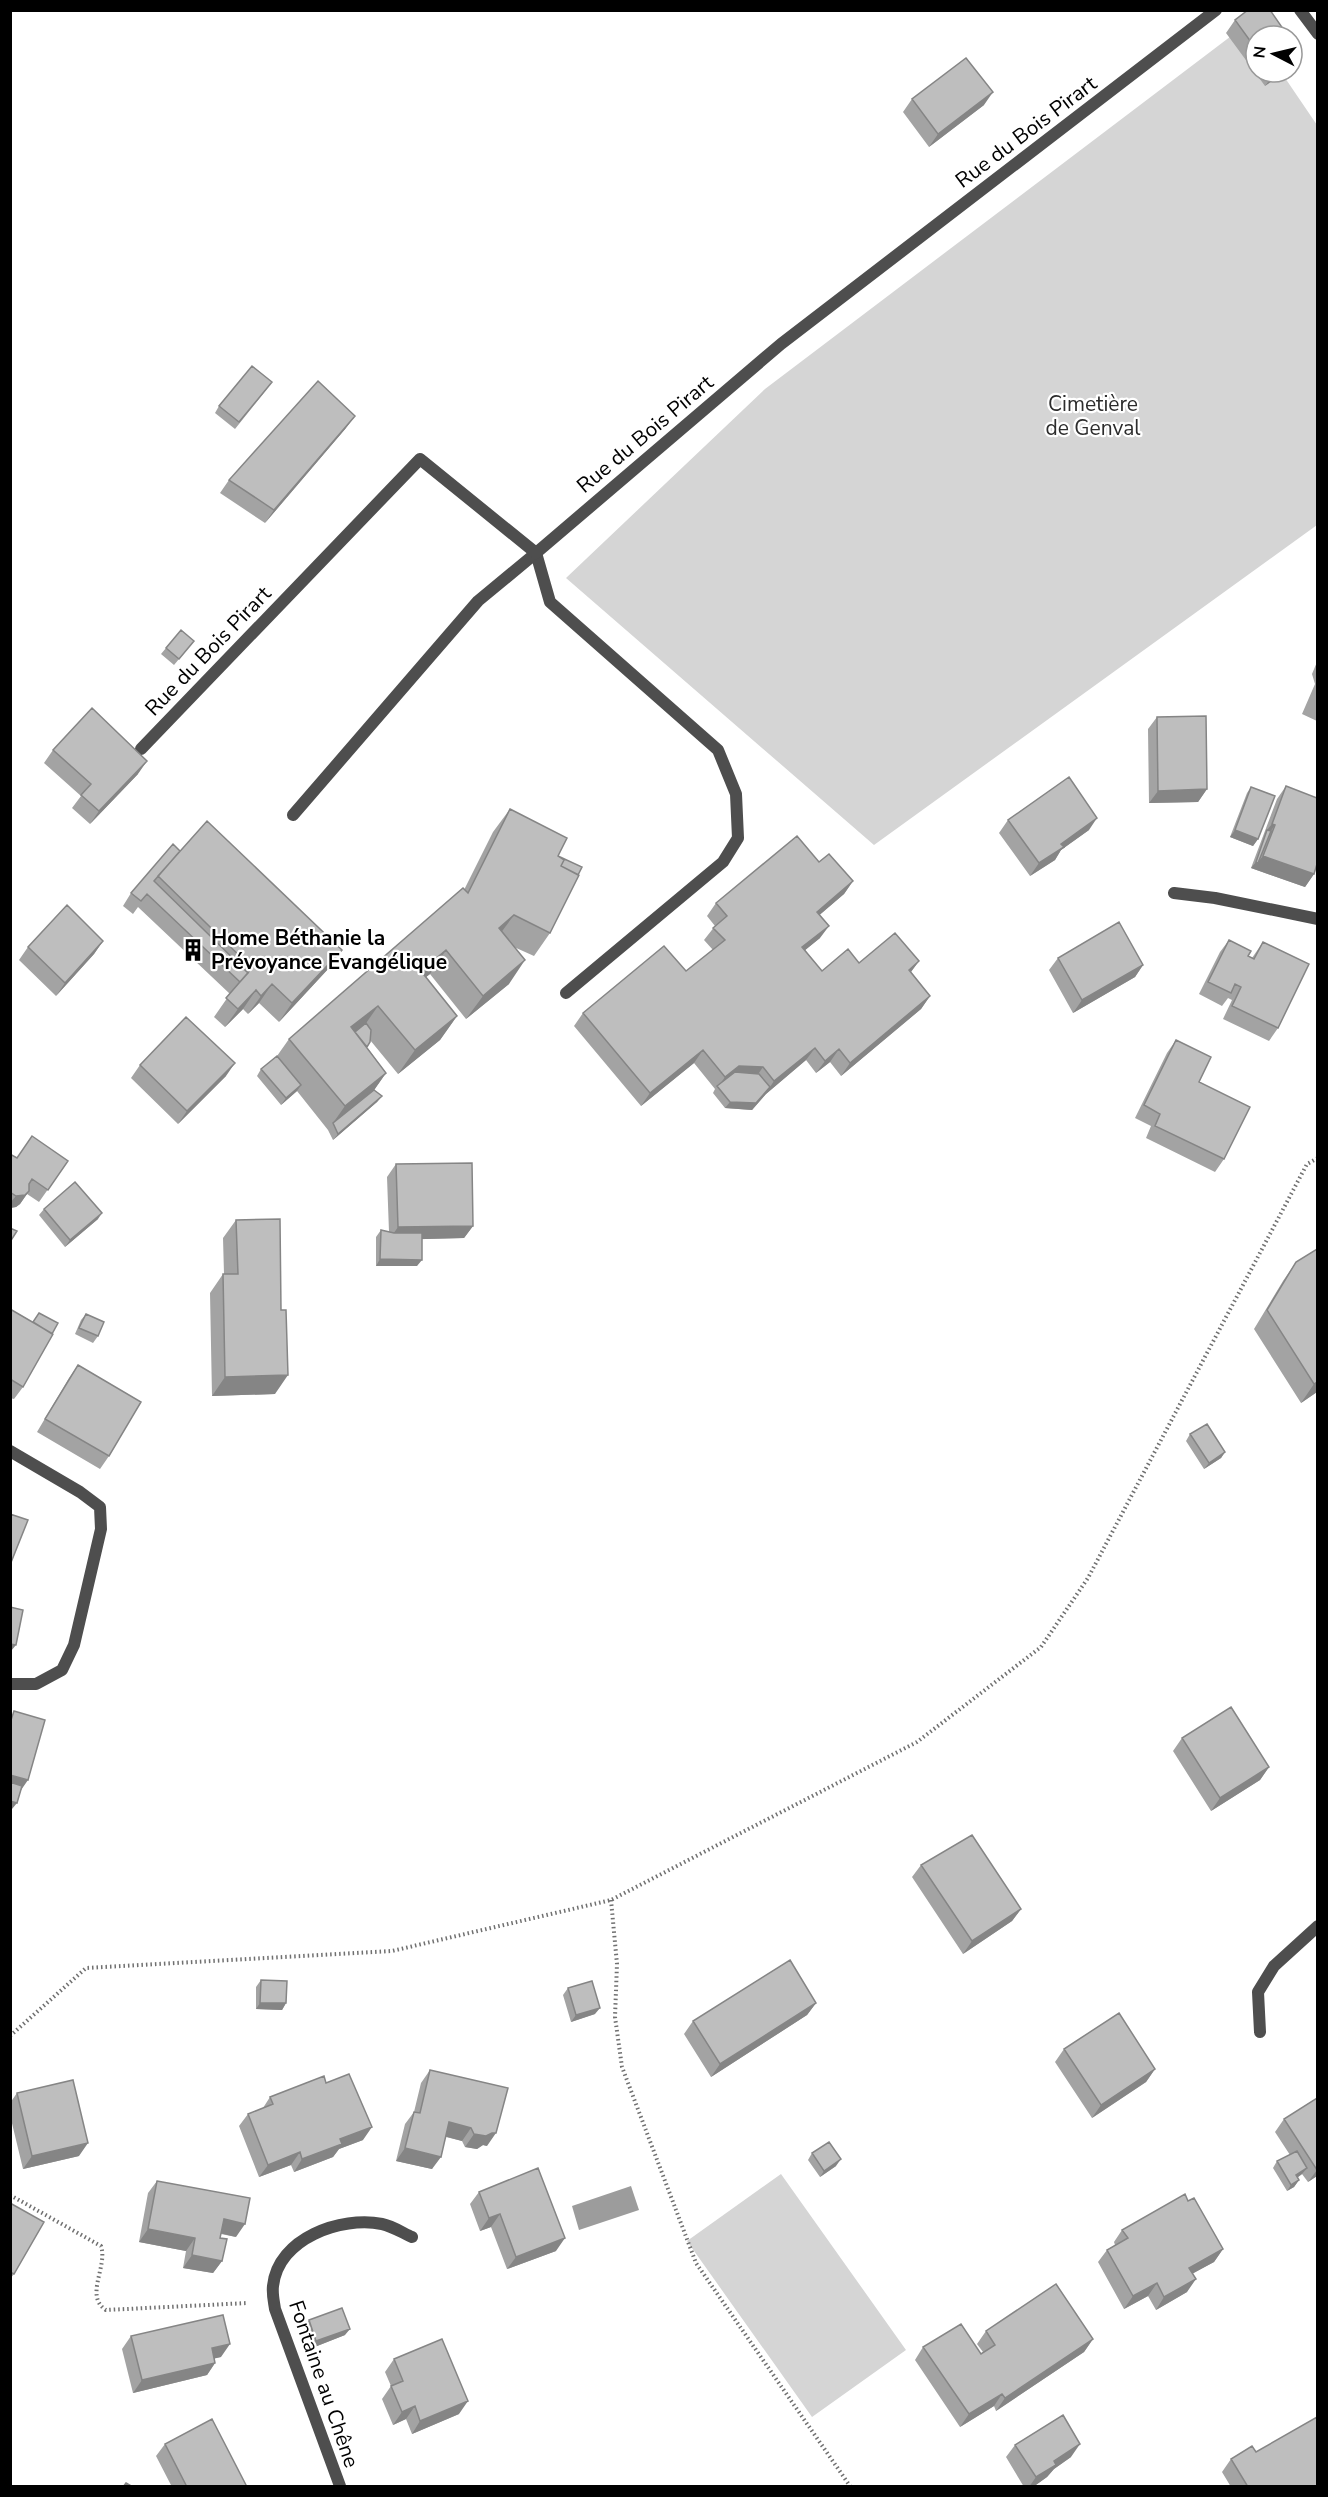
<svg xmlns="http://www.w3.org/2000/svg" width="1328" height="2497" font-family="'Nunito Sans',sans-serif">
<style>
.green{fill:#d5d5d5}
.water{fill:#9c9c9c}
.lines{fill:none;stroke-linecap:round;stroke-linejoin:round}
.path{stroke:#707070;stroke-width:4;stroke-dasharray:1.5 3;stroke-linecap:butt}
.service{stroke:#4e4e4e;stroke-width:12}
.minor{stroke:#4e4e4e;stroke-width:12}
.wall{fill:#a3a3a3}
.shaded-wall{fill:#858585}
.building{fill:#bebebe;stroke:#858585;stroke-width:1.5}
.labels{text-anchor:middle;stroke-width:4.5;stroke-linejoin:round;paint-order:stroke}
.street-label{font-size:21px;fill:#000;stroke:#fff}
.park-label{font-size:21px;fill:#2c2c2c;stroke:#fff}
.poi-label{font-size:21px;font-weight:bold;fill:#000;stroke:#fff;text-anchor:start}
</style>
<rect width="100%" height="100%" fill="#fff"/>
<!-- green -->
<path class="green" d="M1247 24 1256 72H1281L1317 125V525L874 845 566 578 765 389Z
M781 2174 906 2350 812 2417 687 2241Z"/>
<!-- water -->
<path class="water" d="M631 2186 639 2210 579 2230 572 2206Z"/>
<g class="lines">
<!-- path -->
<path class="path" d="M611 1900 617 1964 615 2017 622 2067 696 2263 850 2486
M10 2036 86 1968 392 1951 611 1900 917 1742 1041 1647 1088 1578 1307 1164 1318 1158
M10 2195 101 2246C108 2267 84 2296 106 2310L248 2303"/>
<!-- service -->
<path class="service" d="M293 815 478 601 536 553 550 602 718 750 736 794 738 838 723 862 566 993"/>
<!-- minor -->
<path class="minor" d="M1300 10 1318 34
M141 749 420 459 536 553 781 344 1216 10
M1174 893 1215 898 1318 919
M10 1451 80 1492 100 1507 101 1529 74 1645 62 1670 36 1684H10
M1260 2032 1258 1992 1274 1966 1318 1926
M340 2486 275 2309C274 2302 272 2294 273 2286 278 2238 341 2216 382 2224 392 2226 403 2233 412 2237"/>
</g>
<!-- wall -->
<path class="wall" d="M1235 20 1256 36V72H1285L1265 86 1226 33Z
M912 99 984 105 929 147 903 112Z
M267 389 235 429 215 413 219 406Z
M346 428 265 523 220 493 229 480Z
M194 641 174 665 161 654 166 648Z
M1317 662V721L1302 714 1315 684 1312 674Z
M1157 717 1207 789 1198 802 1149 803 1148 729Z
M53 750 138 774 90 824 72 808 81 796 44 763Z
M1286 786 1314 874 1305 887 1251 868 1277 799Z
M1251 787 1258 839 1253 846 1230 837 1247 793Z
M510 809 578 875 550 933 534 956 514 947 509 984 466 1019 430 974 426 977 457 1016 440 1040 398 1074 370 1040 367 1047 386 1073 374 1090 382 1096 377 1102 333 1140 328 1130 297 1091 281 1105 257 1076 261 1069 277 1056 289 1039 464 890 493 832Z
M1008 820 1089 830 1061 850 1055 860 1030 876 999 833Z
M180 851 329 968 279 1022 259 1003 248 1014 243 1009 225 1027 214 1017 230 994 138 907 133 914 123 906 131 893Z
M819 862 853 881 844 894 819 915 820 938 805 950 822 971 859 963 919 961 911 972 930 996 921 1009 841 1076 830 1062 816 1073 806 1060 766 1094 752 1110 725 1108 713 1093 715 1089 694 1063 641 1106 574 1026 583 1013 686 971 713 950 704 940 715 926 707 916 716 903Z
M1229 940 1248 956 1252 958 1263 942 1278 1028 1269 1041 1223 1019 1232 1000 1228 998 1222 1006 1199 994 1220 952Z
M103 941 94 954 56 996 19 960 28 947Z
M1058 958 1143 965 1135 977 1073 1013 1049 970Z
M1176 1040 1199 1082 1224 1159 1215 1172 1146 1138 1151 1126 1135 1118 1167 1053Z
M140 1065 226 1076 178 1124 131 1078Z
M10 1154 17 1158 68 1161 39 1202 27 1194 20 1204 16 1207 10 1208Z
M396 1164 473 1226 464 1238 422 1239 417 1266H376V1237L381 1230 389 1232 387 1177Z
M44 1209 98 1219 65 1247 39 1215Z
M236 1220 275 1394 212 1396 210 1293 223 1274H224L223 1238Z
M1296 1262 1317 1392 1301 1403 1254 1329 1283 1281Z
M10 1309 33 1322 39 1313 23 1387 14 1399 10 1398Z
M86 1314 98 1336 93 1343 75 1334 81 1320Z
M78 1365 109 1456 100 1469 37 1432 69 1378Z
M1190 1434 1225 1452 1221 1458 1204 1469 1186 1441Z
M1182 1738 1269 1767 1260 1780 1211 1811 1173 1751Z
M921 1865 1021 1909 1012 1921 963 1954 912 1877Z
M261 1980 286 2003 282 2010 256 2009V1987Z
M568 1988 595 2014 571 2022 563 1995Z
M816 2003 807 2015 711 2077 684 2034 693 2021Z
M1064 2049 1155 2069 1146 2082 1092 2118 1055 2062Z
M430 2070 487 2146 483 2145 477 2149 465 2147 462 2141 446 2137 432 2169 396 2161 405 2124 414 2112 421 2083Z
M326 2083 363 2140 339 2149 333 2157 294 2172 291 2165 259 2177 239 2126 248 2114 263 2108 270 2097Z
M17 2093 79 2156 23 2169 10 2115V2103Z
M1317 2098V2176L1308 2182 1302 2174 1297 2178 1299 2180 1294 2187 1287 2191 1273 2168 1277 2161 1290 2155 1275 2132 1284 2119Z
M812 2153 836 2166 820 2177 808 2160Z
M157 2181 236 2237 221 2234 220 2238 222 2261 213 2273 183 2268 186 2251 139 2242 148 2193Z
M479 2192 556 2251 507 2269 491 2227 480 2231 470 2204Z
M1188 2201 1223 2249 1214 2262 1193 2273 1187 2292 1156 2310 1148 2296 1124 2309 1098 2262 1107 2250 1115 2245 1114 2242 1122 2230Z
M10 2203 14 2274 10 2279Z
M309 2320 345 2335 312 2348 304 2327Z
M986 2331 1093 2339 1084 2352 996 2411 994 2406 960 2427 915 2360 923 2347 981 2354 983 2352 977 2344Z
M131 2336 221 2357 215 2358V2363L207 2375 133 2393 122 2349Z
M394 2359 459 2414 412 2434 406 2419 393 2425 382 2399 391 2386 385 2372Z
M165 2444 247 2487H172L156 2456Z
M1015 2445 1071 2457 1054 2469 1047 2477 1033 2487H1024L1006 2457Z
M1256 2452 1317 2487H1231L1222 2472 1231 2459Z"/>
<!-- shaded-wall -->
<path class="shaded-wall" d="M1301 54 1292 67V61Z
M1277 72H1285L1265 86 1274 74Z
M993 92 984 105 929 147 938 134Z
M355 416 346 428 265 523 274 510Z
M147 761 138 774 90 824 99 811Z
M1207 789 1198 802 1149 803 1158 791Z
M1097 818 1089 830 1061 850 1055 860 1030 876 1039 863 1061 844Z
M1272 824 1275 825 1266 838 1267 830Z
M1235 830 1258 839 1253 846 1230 837Z
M1263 856 1314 874 1305 887 1251 868 1256 862H1258Z
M853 881 844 894 808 925 817 912Z
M514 915 497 938 499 928Z
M829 926 820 938 793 960 802 947Z
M103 941 94 954 56 996 65 983Z
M342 950 329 968 279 1022 292 1003Z
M446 950 430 974 404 994 421 971Z
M525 960 509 984 466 1019 483 996Z
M919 961 910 973 909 970Z
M1143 965 1135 977 1073 1013 1082 1000Z
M272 984 259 1003 248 1014 261 996Z
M256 990 243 1009 225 1027 238 1009Z
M930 996 921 1009 841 1076 850 1063Z
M378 1006 362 1029 341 1046 351 1027Z
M457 1016 440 1040 398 1074 415 1050Z
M815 1048 806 1060 766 1094 752 1110 725 1108 730 1102 770 1087 774 1081Z
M839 1049 830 1062 816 1073 825 1061Z
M703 1050 694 1063 641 1106 650 1093Z
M235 1063 226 1076 178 1124 187 1111Z
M739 1066 763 1067 754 1080 718 1087 725 1077Z
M386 1073 370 1096 333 1123 345 1106Z
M301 1085 297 1091 281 1105 286 1098Z
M382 1096 377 1102 333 1140 338 1134Z
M29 1191 20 1204 16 1207 10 1208V1203L16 1196Z
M102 1213 98 1219 65 1247 70 1240Z
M473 1226 464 1238 389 1240 398 1227Z
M380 1259 422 1260 417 1266H376Z
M288 1375 275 1394 212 1396 225 1377Z
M1317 1382V1392L1301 1403 1314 1384Z
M1225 1452 1221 1458 1204 1469 1209 1463Z
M10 1644 16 1645 11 1651H10Z
M1269 1767 1260 1780 1211 1811 1220 1798Z
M10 1775 28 1780 19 1793 10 1790Z
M10 1801 17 1803 12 1809H10Z
M1021 1909 1012 1921 963 1954 972 1941Z
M260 2003H286L282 2010 256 2009Z
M816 2003 807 2015 711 2077 720 2064Z
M600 2008 595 2014 571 2022 576 2015Z
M1155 2069 1146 2082 1092 2118 1101 2105Z
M449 2122 471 2128 462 2141 440 2135Z
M372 2127 363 2140 339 2149 333 2157 294 2172 302 2159 340 2139Z
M492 2133H496L487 2146 483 2145 477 2149 465 2147 474 2134Z
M88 2143 79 2156 23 2169 32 2156Z
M405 2148 441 2157 432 2169 396 2161Z
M300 2152 291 2165 259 2177 268 2165Z
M841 2159 836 2166 820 2177 824 2171Z
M1307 2168 1302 2174 1291 2182 1296 2175Z
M1317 2169V2176L1308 2182 1317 2170Z
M1299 2180 1294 2187 1287 2191 1291 2185Z
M500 2214 491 2227 480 2231 489 2218Z
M224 2219 245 2224 236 2237 215 2232Z
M148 2229 195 2238 186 2251 139 2242Z
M565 2238 556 2251 507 2269 516 2257Z
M1223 2249 1214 2262 1181 2280 1189 2268Z
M192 2255 222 2261 213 2273 183 2268Z
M1196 2279 1187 2292 1156 2310 1164 2297Z
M1157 2283 1148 2296 1124 2309 1133 2296Z
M350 2329 345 2335 312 2348 316 2341Z
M1093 2339 1084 2352 996 2411 1005 2398Z
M230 2344 221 2357 204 2361 212 2348Z
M215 2363 207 2375 133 2393 142 2380Z
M1002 2394 994 2406 960 2427 969 2414Z
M468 2401 459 2414 412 2434 420 2421Z
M415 2406 406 2419 393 2425 402 2412Z
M1080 2444 1071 2457 1054 2469 1047 2477 1033 2487H1029L1036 2477 1054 2461Z"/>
<!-- building -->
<path class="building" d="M1248 10H1270L1288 36H1256V49L1235 20Z
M1292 41 1301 54 1292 61Z
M966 58 993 92 938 134 912 99Z
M252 366 272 382 239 422 219 406Z
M318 381 355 416 274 510 229 480Z
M181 630 194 641 179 659 166 648Z
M92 708 147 761 99 811 81 795 91 784 53 750Z
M1206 716 1207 789 1158 791 1157 717Z
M1069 777 1097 818 1061 844 1064 847 1039 863 1008 820Z
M1286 786 1317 798V864L1314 874 1263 856 1275 825 1272 824Z
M1251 787 1275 796 1258 839 1235 830Z
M510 809 567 838 558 856 564 860 561 866 579 875 550 933 514 915 499 928 525 960 483 996 446 950 421 971 457 1016 415 1050 378 1006 351 1027 386 1073 345 1106 289 1039 463 888 468 893Z
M207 821 342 950 292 1003 272 984 261 996 256 990 238 1009 226 998 252 968 158 876Z
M1267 830 1271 831 1258 863 1256 862Z
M797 836 819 862 829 854 853 881 817 912 829 926 802 947 822 971 848 949 859 963 895 933 919 961 909 970 930 996 850 1063 839 1049 825 1061 815 1048 774 1081 763 1067 739 1066 725 1077 703 1050 650 1093 583 1013 664 946 686 971 725 940 713 928 727 916 716 903Z
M173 844 180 851 154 881 248 973 240 982 147 894 141 901 131 893Z
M558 856 582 867 578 875 561 866 564 860Z
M67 905 103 941 65 983 28 947Z
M1119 922 1143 965 1082 1000 1058 958Z
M1229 940 1251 951 1248 956 1254 959 1263 942 1309 964 1278 1028 1232 1006 1241 987 1235 984 1231 993 1208 982Z
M186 1017 235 1063 187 1111 140 1065Z
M366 1023 371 1030 370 1042 367 1047 355 1032Z
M1176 1040 1211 1057 1199 1082 1250 1107 1224 1159 1155 1126 1160 1114 1144 1105Z
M277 1056 301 1085 286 1098 261 1069Z
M735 1072 759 1074 770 1087 756 1103 730 1102 717 1086Z
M374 1090 382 1096 338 1134 333 1123Z
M32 1136 68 1161 48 1190 32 1179 29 1184V1191L25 1195 16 1196 10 1192V1154L17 1158Z
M472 1163 473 1226 398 1227 396 1164Z
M75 1182 102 1213 70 1240 44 1209Z
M280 1219 281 1310H286L288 1375 225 1377 223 1274H238L236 1220Z
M10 1228 17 1231 10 1242Z
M381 1230 394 1233H422V1260L380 1259Z
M1317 1249V1382L1314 1384 1267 1310 1296 1262Z
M10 1309 53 1334 23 1387 10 1379Z
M39 1313 58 1323 52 1334 33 1322Z
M86 1314 104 1322 98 1336 79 1328Z
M78 1365 141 1402 109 1456 45 1419Z
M1207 1424 1225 1452 1209 1463 1190 1434Z
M10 1514 28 1520 10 1565Z
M10 1607 23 1610 16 1645 10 1644Z
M1231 1707 1269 1767 1220 1798 1182 1738Z
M14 1711 45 1720 28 1780 10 1775V1723Z
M10 1782 22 1786 17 1803 10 1801Z
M972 1835 1021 1909 972 1941 921 1865Z
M790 1960 816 2003 720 2064 693 2021Z
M261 1980 287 1981 286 2003H260Z
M592 1981 600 2008 576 2015 568 1988Z
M1119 2013 1155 2069 1101 2105 1064 2049Z
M430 2070 508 2088 496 2133H492L486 2136 474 2134 471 2128 449 2122 441 2157 405 2148 414 2112 420 2113Z
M349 2074 372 2127 340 2139 342 2144 302 2159 300 2152 268 2165 248 2114 273 2104 270 2097 324 2076 326 2083Z
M73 2080 88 2143 32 2156 17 2093Z
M1317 2098V2170L1284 2119Z
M829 2142 841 2159 824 2171 812 2153Z
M1297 2151 1307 2168 1296 2175 1299 2180 1291 2185 1277 2161Z
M538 2168 565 2238 516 2257 500 2214 489 2218 479 2192Z
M157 2181 250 2198 245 2224 224 2219 220 2238 227 2239 222 2261 192 2255 195 2238 148 2229Z
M1185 2194 1188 2201 1194 2198 1223 2249 1189 2268 1196 2279 1164 2297 1157 2283 1133 2296 1107 2250 1128 2238 1122 2230Z
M10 2203 44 2222 14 2274 10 2272Z
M1056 2284 1093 2339 1005 2398 1002 2394 969 2414 923 2347 961 2324 981 2354 995 2345 986 2331Z
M342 2308 350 2329 316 2341 309 2320Z
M223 2315 230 2344 212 2348 215 2363 142 2380 131 2336Z
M442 2339 468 2401 420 2421 415 2406 402 2412 391 2386 403 2381 394 2359Z
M1063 2415 1080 2444 1054 2461 1056 2465 1036 2477 1015 2445Z
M1317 2417V2487H1248L1231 2459 1252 2446 1256 2452Z
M212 2419 247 2487H187L165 2444Z
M126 2483 133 2487H123Z"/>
<!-- icons -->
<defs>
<g id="building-bare" transform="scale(1.8)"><path d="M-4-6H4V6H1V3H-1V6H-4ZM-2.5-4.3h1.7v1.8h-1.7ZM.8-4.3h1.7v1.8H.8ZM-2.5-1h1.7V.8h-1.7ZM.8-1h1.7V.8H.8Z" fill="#000" stroke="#fff" stroke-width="2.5" paint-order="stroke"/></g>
</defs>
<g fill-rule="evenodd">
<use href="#building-bare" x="193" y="950"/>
</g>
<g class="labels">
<!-- street labels -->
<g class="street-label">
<text transform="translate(1026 132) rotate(-37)" y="7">Rue du Bois Pirart</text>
<text transform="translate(645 434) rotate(-40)" y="7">Rue du Bois Pirart</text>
<text transform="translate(208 651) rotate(-46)" y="7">Rue du Bois Pirart</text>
<text transform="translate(324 2384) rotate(71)" y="7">Fontaine au Chêne</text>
</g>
<!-- park labels -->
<g class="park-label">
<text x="1093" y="411">Cimetière<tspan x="1093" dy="24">de Genval</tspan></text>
</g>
<!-- poi labels -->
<g class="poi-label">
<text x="211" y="945">Home Béthanie la<tspan x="211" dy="24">Prévoyance Evangélique</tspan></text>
</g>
</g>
<!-- border -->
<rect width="1328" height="2497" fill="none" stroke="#000000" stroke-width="24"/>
<!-- north arrow -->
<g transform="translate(1274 54) rotate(277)"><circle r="28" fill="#ffffff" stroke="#999999" stroke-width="1.5"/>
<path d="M0-4.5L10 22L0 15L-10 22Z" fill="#000000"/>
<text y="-9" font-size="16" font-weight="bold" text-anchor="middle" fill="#000000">N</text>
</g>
</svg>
